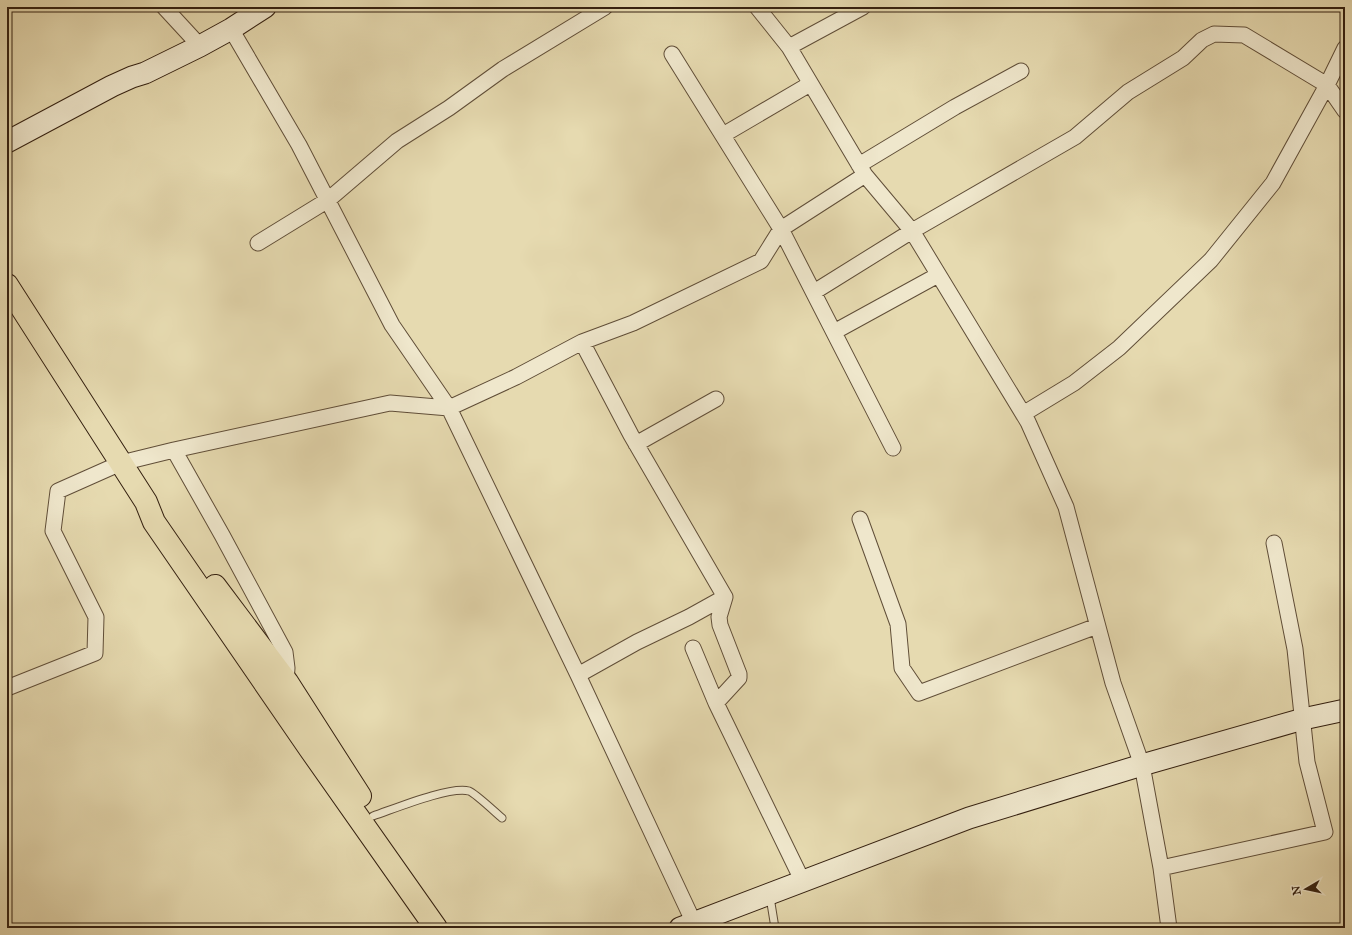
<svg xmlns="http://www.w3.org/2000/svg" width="1352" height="935" font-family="'IM FELL Great Primer',serif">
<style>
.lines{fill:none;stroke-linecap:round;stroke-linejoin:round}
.lane-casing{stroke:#604e38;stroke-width:9}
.street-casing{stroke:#604e38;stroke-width:17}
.secondary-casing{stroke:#342010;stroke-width:23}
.primary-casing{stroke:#342010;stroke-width:24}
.lane{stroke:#efe7cc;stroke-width:7}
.street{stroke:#efe7cc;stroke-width:15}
.secondary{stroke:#efe7cc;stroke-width:21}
.primary{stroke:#e6dab0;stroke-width:22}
</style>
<rect width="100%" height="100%" fill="#e6dab0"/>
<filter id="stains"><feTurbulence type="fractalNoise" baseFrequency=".005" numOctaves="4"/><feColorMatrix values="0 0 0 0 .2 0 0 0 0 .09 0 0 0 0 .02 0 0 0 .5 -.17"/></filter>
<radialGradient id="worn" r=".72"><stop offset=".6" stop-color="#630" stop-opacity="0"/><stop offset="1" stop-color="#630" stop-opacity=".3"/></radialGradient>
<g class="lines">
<!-- lane casing -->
<g class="lane-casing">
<path id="lane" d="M373 816C394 809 449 786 469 791 475 793 496 813 502 818
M770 897 775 928"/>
</g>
<!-- street casing -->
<g class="street-casing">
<path id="street" d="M164 7 200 46
M757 7 789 47 865 175 912 231 1028 422 1066 507 1113 683 1142 765 1161 868 1169 928
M231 29 299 145 392 325 449 408 578 675 694 923
M789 47 863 7
M672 54 781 229 893 448
M723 135 810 84
M859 165 955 107 1021 71
M258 243 328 200 397 141 449 108 503 69 605 7
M814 292 912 231 1075 137 1128 92 1183 58 1202 40 1214 34 1244 35 1327 85 1345 111
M834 332 938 275
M582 342 631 435 725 597 719 617 720 625 739 674V678L716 703
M1023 414 1074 383 1119 348 1211 260 1273 183 1327 85 1345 48
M636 444 716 399
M174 450 222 535 285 652 287 668 286 683
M860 519 898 624 902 668 919 693 1097 626
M693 648 716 703 803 882
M578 675 637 642 689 617 725 597
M7 688 95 653 96 617 53 531 58 491 121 463 174 450 390 403 449 408 516 377 582 342 633 323 761 261 781 229 865 175
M1161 868 1325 832 1307 762 1295 649 1274 543"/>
</g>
<!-- secondary casing -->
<g class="secondary-casing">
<path id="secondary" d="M7 142 112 86 132 77 145 73 200 46 231 29 265 7
M680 928 969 818 1142 765 1303 719 1345 710"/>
</g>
<!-- primary casing -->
<g class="primary-casing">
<path id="primary" d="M7 285 146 502 154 522 310 749 436 928
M215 586 287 682 360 796"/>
</g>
<!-- lane -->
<use href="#lane" class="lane"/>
<!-- street -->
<use href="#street" class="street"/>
<!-- secondary -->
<use href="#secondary" class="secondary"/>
<!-- primary -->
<use href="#primary" class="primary"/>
</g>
<!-- margin -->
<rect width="1352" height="935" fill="none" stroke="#e6dab0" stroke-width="24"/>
<rect x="8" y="8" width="1336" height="919" fill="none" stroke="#342010" stroke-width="2"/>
<rect x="12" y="12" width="1328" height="911" fill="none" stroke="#342010"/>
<!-- north arrow -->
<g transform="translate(1306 889) rotate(261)" stroke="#efe7cc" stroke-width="3" paint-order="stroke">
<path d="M0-3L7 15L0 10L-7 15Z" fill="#342010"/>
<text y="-6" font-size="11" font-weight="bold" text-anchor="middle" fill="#342010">N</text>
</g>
<rect width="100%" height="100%" filter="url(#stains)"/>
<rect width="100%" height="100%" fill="url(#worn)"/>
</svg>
